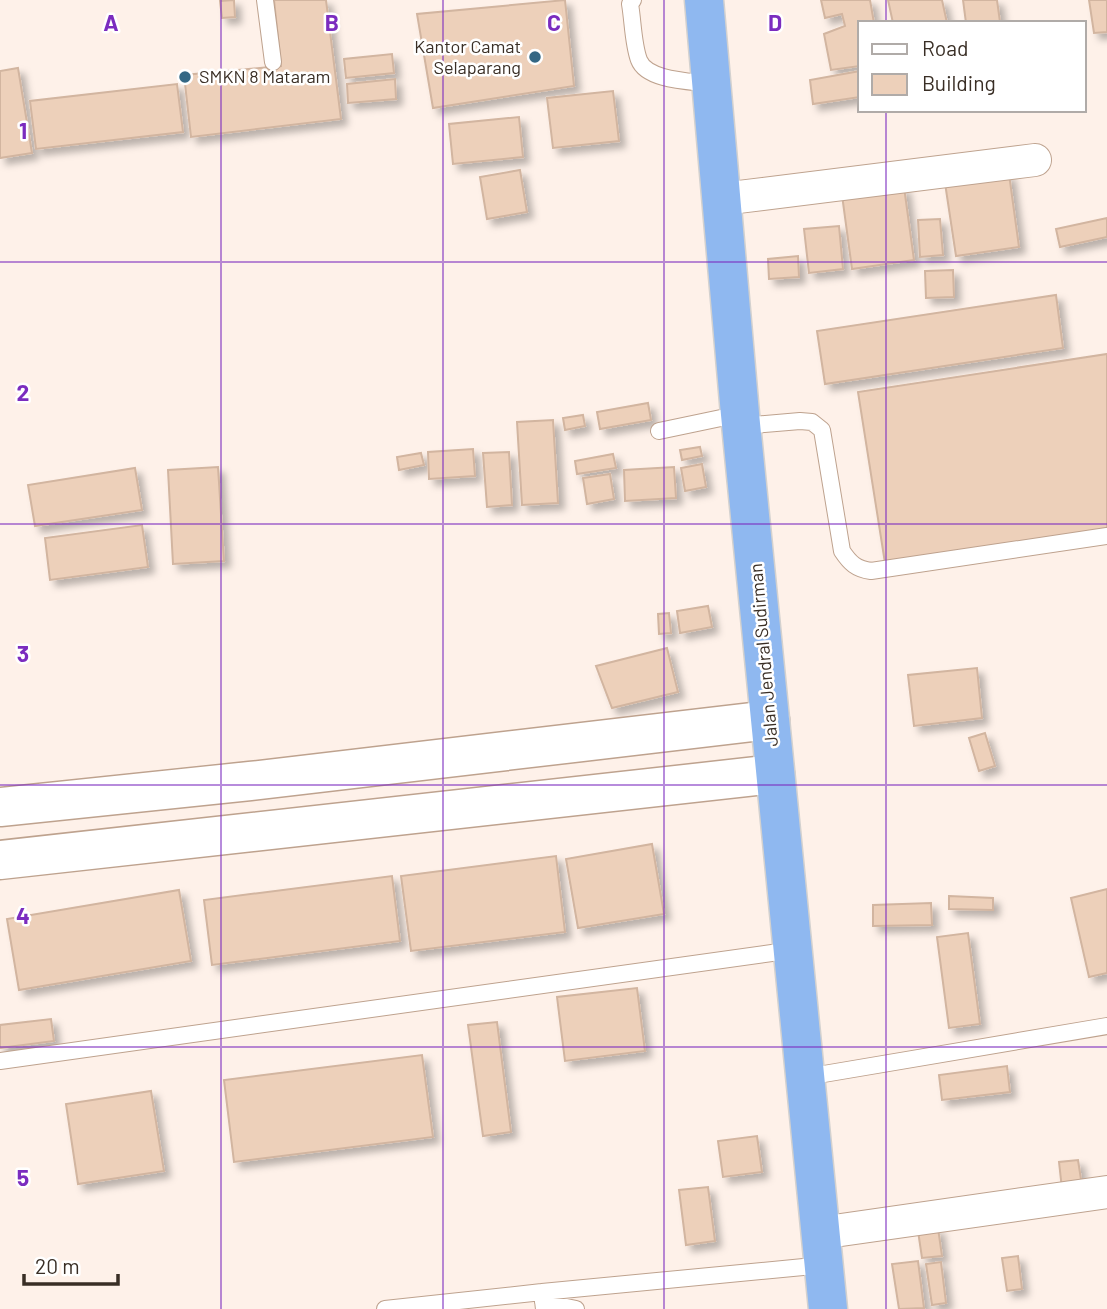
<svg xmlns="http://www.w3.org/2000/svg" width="1107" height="1309" font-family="Barlow,sans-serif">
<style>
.building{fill:#edd0ba;stroke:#d2b5a0;stroke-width:2;filter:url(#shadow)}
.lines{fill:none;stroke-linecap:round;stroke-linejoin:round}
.service-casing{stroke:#bea28e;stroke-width:18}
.minor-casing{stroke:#bea28e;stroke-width:34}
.secondary-casing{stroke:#bea28e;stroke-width:41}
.trunk-casing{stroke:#d3d1cf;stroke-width:41}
.service{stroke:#fff;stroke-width:16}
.minor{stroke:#fff;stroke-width:32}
.secondary{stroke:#fff;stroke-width:38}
.trunk{stroke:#8fb8f0;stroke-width:38}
.grid{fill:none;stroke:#7b2cbf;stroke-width:2;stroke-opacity:0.55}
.poi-dot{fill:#346784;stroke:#fff;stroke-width:2.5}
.labels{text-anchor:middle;stroke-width:5;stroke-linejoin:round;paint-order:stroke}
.poi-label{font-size:18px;fill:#392e25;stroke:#fff;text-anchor:end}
.street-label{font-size:18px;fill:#392e25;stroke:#fff}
.grid-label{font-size:23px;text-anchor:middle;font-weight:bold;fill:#7b2cbf;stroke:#fff;stroke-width:5;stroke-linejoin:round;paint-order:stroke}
</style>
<defs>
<filter id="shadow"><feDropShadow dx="6" dy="6" stdDeviation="3.5" flood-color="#0004"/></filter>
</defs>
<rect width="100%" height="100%" fill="#fef1e9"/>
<!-- building -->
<path class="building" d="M234 0 235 17 222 18 220 1Z
M274 0H326L341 119 191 137 184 75 281 66Z
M565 0 574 86 433 108 417 14Z
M821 0H870L874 23H860V66L831 70 824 34 845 26 842 14 825 18Z
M888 0H942L947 23H893Z
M963 0H997L1000 22 966 23Z
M1089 0H1107V32L1094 33Z
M392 54 394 73 346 78 344 59Z
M18 68 32 153 0 158V71Z
M860 71V97L813 104 810 80Z
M395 79 396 99 348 103 347 84Z
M177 84 183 132 36 149 30 101Z
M613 91 619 141 553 148 547 98Z
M519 117 523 157 453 164 449 124Z
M520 170 527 212 487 219 480 177Z
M1009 174 1019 247 956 256 945 183Z
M904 187 914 260 852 269 842 195Z
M1107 218V237L1060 247 1056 229Z
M940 219 943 255 920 257 918 220Z
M839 226 843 269 809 273 804 229Z
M798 256 799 277 769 279 768 259Z
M953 270 954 297 926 298 925 271Z
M1056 295 1063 348 825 384 817 331Z
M1107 354V529L885 563 858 392Z
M648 403 651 420 600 429 597 412Z
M583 415 585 426 565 430 563 418Z
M553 420 558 503 522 505 517 422Z
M700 447 702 456 682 460 680 450Z
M473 449 475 476 429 479 428 452Z
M509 452 512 505 487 507 483 453Z
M421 453 424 465 399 470 397 457Z
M613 454 616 468 577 474 575 461Z
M702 464 706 487 685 491 681 468Z
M218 467 224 561 173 564 168 470Z
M674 467 676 498 625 501 624 470Z
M135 468 142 510 35 526 28 485Z
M610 474 614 499 587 504 583 478Z
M142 525 148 567 50 580 45 538Z
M708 606 712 627 680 633 677 611Z
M669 613 671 633 659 634 658 614Z
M667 648 678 692 612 708 596 666Z
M977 668 982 718 914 726 908 675Z
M985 733 995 766 979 771 969 738Z
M652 844 664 914 578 928 566 859Z
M556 856 565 932 411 951 401 876Z
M392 876 400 941 212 965 204 900Z
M1107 889V973L1089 977 1071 898Z
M179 890 191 961 19 990 7 919Z
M949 896 993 898V910L949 909Z
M931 903 932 925 873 926V905Z
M968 933 980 1024 949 1028 937 937Z
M637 988 645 1051 565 1061 557 997Z
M51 1019 54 1041 0 1048V1025Z
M497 1022 511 1132 483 1136 468 1025Z
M422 1055 433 1137 234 1162 224 1080Z
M1007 1066 1010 1092 942 1100 939 1075Z
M151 1091 164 1171 78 1184 66 1104Z
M757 1136 762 1172 723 1177 718 1141Z
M1078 1160 1082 1186 1062 1189 1059 1162Z
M708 1187 715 1241 686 1245 679 1190Z
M938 1228 942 1256 922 1258 918 1231Z
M1018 1256 1022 1289 1007 1291 1002 1258Z
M918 1261 924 1308 899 1309 892 1264Z
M941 1262 946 1303 932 1305 926 1264Z"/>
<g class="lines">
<!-- service casing -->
<g class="service-casing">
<path id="service" d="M265 0 273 62
M633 0 630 4C633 21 633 44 639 60 647 81 692 81 711 84
M742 426 800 421 812 422 822 430 842 551C850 563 856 569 871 571L1107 536
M659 431 740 414
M0 1061 793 950
M806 1077 1107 1026
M543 1302 576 1309
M385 1309 542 1292
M544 1309 542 1292 824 1265"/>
</g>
<!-- minor casing -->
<g class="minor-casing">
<path id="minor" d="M722 199 1035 160
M820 1233 1107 1192"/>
</g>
<!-- secondary casing -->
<g class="secondary-casing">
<path id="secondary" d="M0 807 250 781 770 720
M0 860 775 774"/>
</g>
<!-- trunk casing -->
<g class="trunk-casing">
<path id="trunk" d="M704 0 740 414 828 1309"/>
</g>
<!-- service -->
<use href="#service" class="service"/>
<!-- minor -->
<use href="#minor" class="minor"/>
<!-- secondary -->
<use href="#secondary" class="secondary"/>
<!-- trunk -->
<use href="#trunk" class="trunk"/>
</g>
<!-- grid -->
<path class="grid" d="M221 0V1309M443 0V1309M664 0V1309M886 0V23M886 110V1309M0 262H1107M0 524H1107M0 785H1107M0 1047H1107"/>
<!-- markers -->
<g class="poi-dot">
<circle cx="535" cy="57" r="7"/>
<circle cx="185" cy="77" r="7"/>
</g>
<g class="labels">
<!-- poi labels -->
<g class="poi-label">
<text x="521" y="53">Kantor Camat<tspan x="521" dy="21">Selaparang</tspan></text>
<text x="199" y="83" text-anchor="start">SMKN 8 Mataram</text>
</g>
<!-- street labels -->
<g class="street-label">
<text transform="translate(764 655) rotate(-95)" y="6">Jalan Jendral Sudirman</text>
</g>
</g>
<g class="grid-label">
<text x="111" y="31">A</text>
<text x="332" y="31">B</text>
<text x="554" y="31">C</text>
<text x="775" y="31">D</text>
<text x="23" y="139">1</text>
<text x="23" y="401">2</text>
<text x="23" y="662">3</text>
<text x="23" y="924">4</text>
<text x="23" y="1186">5</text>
</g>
<!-- legend -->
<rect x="858" y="21" width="228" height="91" fill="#ffffff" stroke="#b0aba8" stroke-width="2"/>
<rect x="872" y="44" width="35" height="10" fill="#ffffff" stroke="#b0aba8" stroke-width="2"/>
<text x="922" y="56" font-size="21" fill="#392e25">Road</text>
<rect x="872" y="74" width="35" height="21" fill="#edd0ba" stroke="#b0aba8" stroke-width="2"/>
<text x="922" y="91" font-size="21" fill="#392e25">Building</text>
<!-- scale -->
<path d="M24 1274v10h94v-10" fill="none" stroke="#392e25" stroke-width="3.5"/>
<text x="35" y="1274" font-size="21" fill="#392e25" stroke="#ffffff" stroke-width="5" paint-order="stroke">20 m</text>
</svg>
